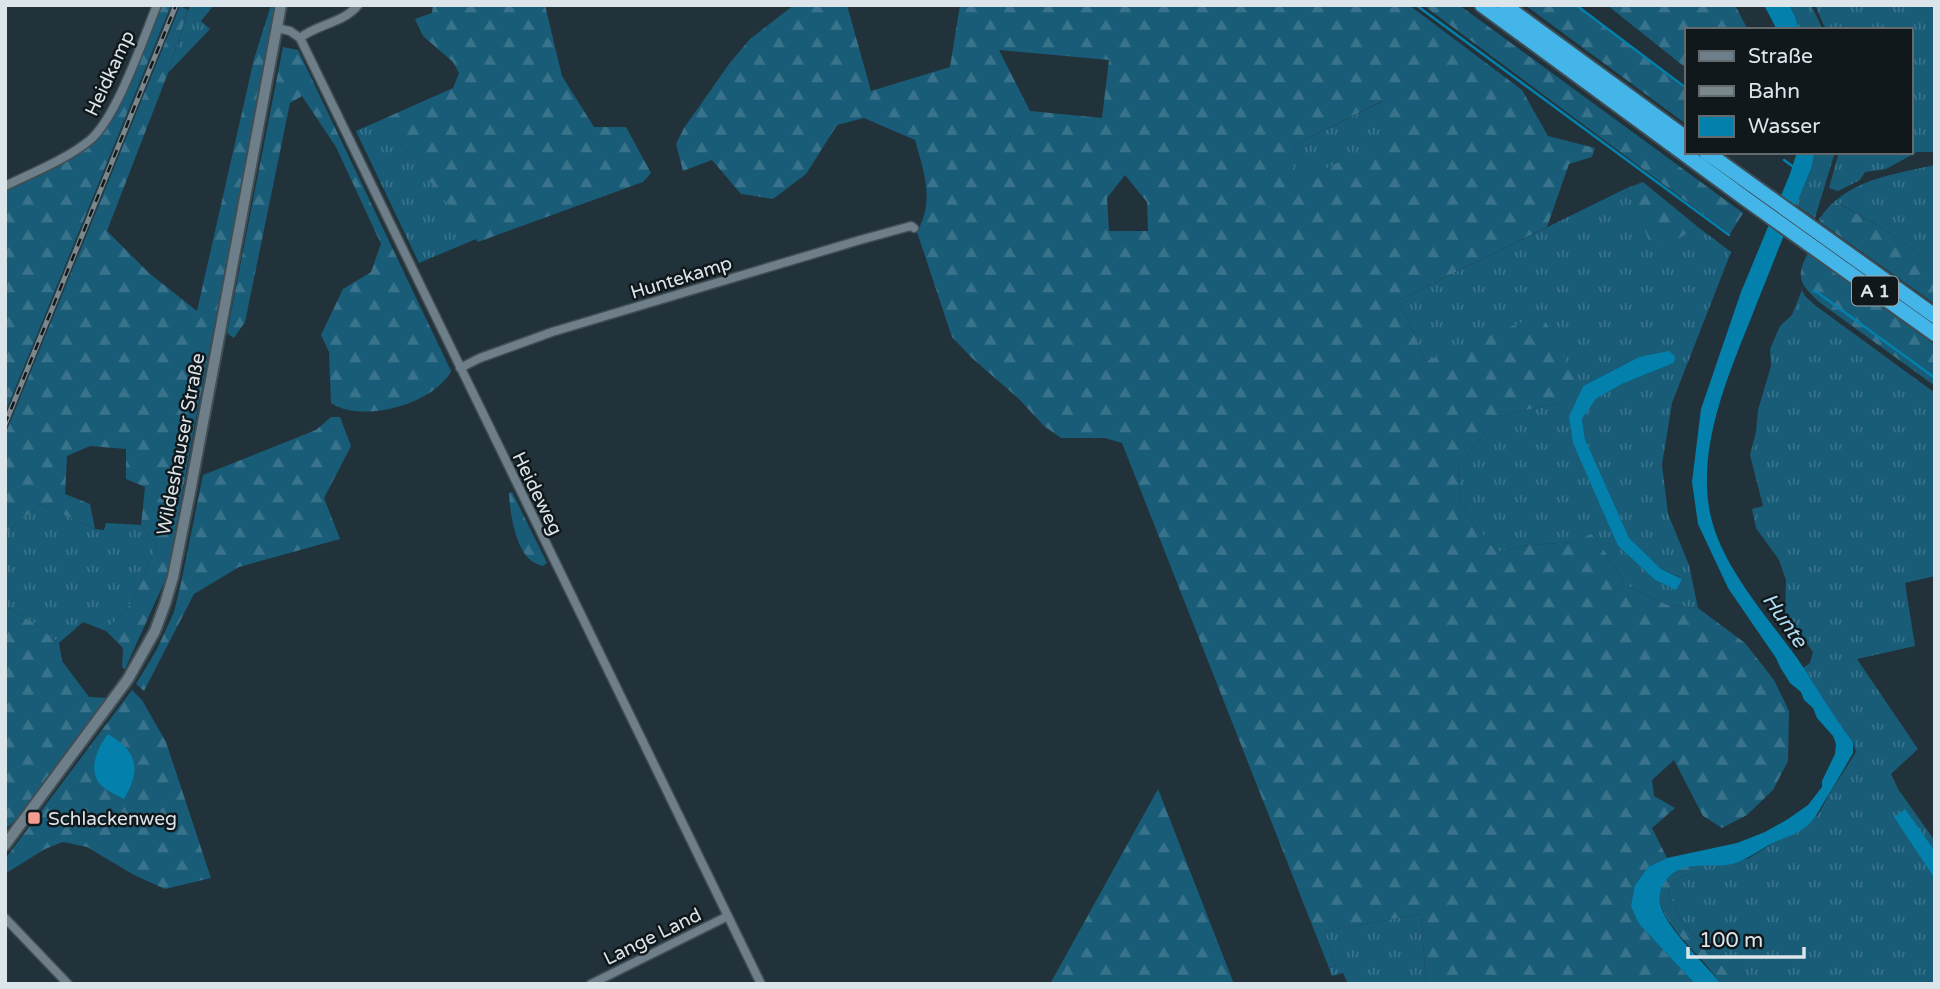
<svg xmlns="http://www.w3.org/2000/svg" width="1940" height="989" font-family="'Varela Round',sans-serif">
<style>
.built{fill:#253c47}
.grass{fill:url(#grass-tufts);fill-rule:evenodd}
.forest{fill:url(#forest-firs);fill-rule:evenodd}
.water{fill:#0380ab}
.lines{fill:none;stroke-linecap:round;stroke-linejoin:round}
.stream{stroke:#0380ab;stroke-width:2.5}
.minor-casing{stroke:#404e55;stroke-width:11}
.secondary-casing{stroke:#404e55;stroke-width:14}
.motorway-casing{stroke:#404e55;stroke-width:18}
.minor{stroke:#6e7f89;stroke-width:8}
.secondary{stroke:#6e7f89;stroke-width:10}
.motorway{stroke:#43b5e8;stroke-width:14}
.rail-casing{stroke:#7a878d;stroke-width:5}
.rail{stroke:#11181c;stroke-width:2.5;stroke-dasharray:8;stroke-linecap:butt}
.poi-dot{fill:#f59c90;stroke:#11181c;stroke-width:2.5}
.labels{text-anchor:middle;stroke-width:5;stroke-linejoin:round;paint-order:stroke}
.shield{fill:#11181c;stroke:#9ea8ac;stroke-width:2}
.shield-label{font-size:18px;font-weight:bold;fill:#dbe5ea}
.street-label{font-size:19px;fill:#dbe5ea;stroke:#11181c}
.poi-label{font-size:19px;fill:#dbe5ea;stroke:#11181c;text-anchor:start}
.water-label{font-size:21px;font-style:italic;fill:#aedbf2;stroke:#11181c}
</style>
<defs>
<pattern id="grass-tufts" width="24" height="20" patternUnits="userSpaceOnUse" patternTransform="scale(1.75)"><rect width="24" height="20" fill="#185c78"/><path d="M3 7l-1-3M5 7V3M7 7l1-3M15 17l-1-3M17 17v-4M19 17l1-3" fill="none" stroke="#39738b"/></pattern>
<pattern id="forest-firs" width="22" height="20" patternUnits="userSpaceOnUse" patternTransform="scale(1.75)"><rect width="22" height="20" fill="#185c78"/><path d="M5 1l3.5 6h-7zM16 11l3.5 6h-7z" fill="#39738b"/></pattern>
</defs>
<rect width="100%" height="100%" fill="#22323a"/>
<!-- built -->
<path class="built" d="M171 5H180L5 435V413Z"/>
<!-- grass -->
<path class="grass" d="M190 5H214L201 21 210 29 168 73Z
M1789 5H1811L1823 30H1799L1795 16Z
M1815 5H1935V152H1917L1886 169 1865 172 1860 180 1838 191 1829 188 1839 152H1910V30H1826Z
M1383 101 1391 138 1294 184 1293 146Z
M381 120 476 239 419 263 356 131Z
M1815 152H1835L1815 218 1796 205 1811 169Z
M1935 165V265L1884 229 1837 202 1820 222 1819 219C1847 179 1891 175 1935 165Z
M1627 188 1654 252 1698 227 1731 252 1672 403 1662 465 1668 514 1689 565 1698 608 1668 605 1627 586 1593 533 1574 542 1529 545 1498 552 1475 526 1460 501 1458 466 1499 416 1564 402 1426 361 1399 300ZM1639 357 1674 363 1622 384 1596 399 1582 419 1585 439 1629 539 1661 569 1681 578 1654 579 1618 546 1569 416 1583 386Z
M1802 290 1805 296 1816 306 1935 393V576L1905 583 1915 646 1857 659 1918 749 1891 774 1898 789 1935 841V851L1905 810 1919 853 1935 879V984H1734L1715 955 1694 936 1678 914 1668 892 1673 881 1691 873V865L1730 864 1749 858 1818 815 1830 793 1856 752 1853 742 1820 697 1803 668 1810 663 1813 652 1785 613 1786 580 1779 560 1756 528 1752 509 1763 506 1750 455 1756 432 1758 410 1771 366 1770 349 1780 326 1792 315Z
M41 504 95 529 104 530 106 523 141 525 157 545 132 602 106 631 83 622 59 643 31 621 5 606V533Z
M1421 914 1426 984H1348L1343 973 1332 976 1329 968 1336 966 1324 931Z"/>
<!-- forest -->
<path class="forest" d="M159 5H171L5 413V189L41 172 106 124Z
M271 5 277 6 197 413 167 576 125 669 122 667 123 648 106 631 132 602 157 545 141 525 145 487 126 479V449L90 446 67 456 65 494 90 504 95 529 41 504 5 533V435L180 6 188 10 168 73 107 231 149 273 197 311 254 59Z
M433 5H545L562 76 594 127H626L651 173 643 182 478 242 381 120 453 88 459 73 453 62 423 36 415 19 432 13Z
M794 5H847L871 91 950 67 960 5H1409L1522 90 1548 136 1595 148 1592 157 1569 164 1547 227 1399 300 1426 361 1542 314 1578 387 1564 402 1499 416 1458 466 1460 501 1475 526 1498 552 1529 545 1574 542 1593 533 1627 586 1668 605 1698 608 1745 643 1774 680 1789 711 1788 761 1773 790 1747 815 1722 828 1703 816 1674 760 1652 780 1654 796 1675 808 1652 828 1667 858 1648 867 1635 885 1639 924 1695 984H1426L1421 914 1324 931 1336 966 1329 968 1122 443 1105 438H1061L1044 426 1018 398 972 358 952 337 917 232C935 201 924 172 915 140L864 118 837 125 806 174 773 199 741 194 712 160 683 171 676 144 684 128 729 64 750 39ZM999 50 1109 60 1102 118 1030 111ZM1382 101 1390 138 1295 183 1293 146ZM1125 175 1147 202 1148 231H1109L1107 198Z
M1423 5H1459L1743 213 1730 234Z
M1525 5H1577L1686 90V124Z
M1607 5H1735L1748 30H1686V68Z
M283 47 298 50 451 371C434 404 362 424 331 403L329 352 321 335 343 289 371 272 381 244 336 147 302 96 290 103 245 322 234 338 227 333Z
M1643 182 1698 227 1654 253 1627 188Z
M1836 202 1884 229 1935 265V304L1820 222Z
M1808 253 1935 345V386L1819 302C1800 284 1795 278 1808 253Z
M331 417H340L351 446 324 498 340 539 239 567 194 594 144 691 136 684 157 649 174 612 181 583 203 475 316 430Z
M512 492 547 563 543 566C540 565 536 564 533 562 515 550 510 512 509 493Z
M5 606 31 621 59 643 62 661 89 697 109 698 22 815 5 829Z
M132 690 142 700 166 742 211 878 165 889 134 875 87 847 63 842 45 849 8 872 5 869V859Z
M1158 789 1234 984H1050Z
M1691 865V873L1673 881 1668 892 1678 914 1694 936 1715 955 1734 984H1721C1716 978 1712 972 1707 966 1690 945 1631 896 1675 870 1680 868 1686 867 1691 865Z"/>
<!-- water -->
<path class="water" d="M1764 5H1789L1795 16 1799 30H1777Z
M1797 152H1815L1811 169C1792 214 1775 258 1757 303 1732 367 1696 443 1710 513 1721 566 1766 615 1797 658 1816 686 1832 715 1853 742V753C1845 767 1837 781 1829 794 1819 809 1816 821 1800 831 1792 836 1783 838 1775 842 1760 849 1749 859 1732 864 1709 869 1679 858 1664 883 1660 889 1659 896 1660 903 1665 928 1705 963 1721 984H1695L1639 924 1631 906 1635 885 1648 867 1667 858 1737 843 1765 832 1788 819 1808 805 1822 787V781L1835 754 1836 744 1833 736 1817 718 1813 708 1804 700 1801 692 1790 683 1780 667 1776 658 1728 588 1698 524 1692 482 1701 409 1741 292 1790 174Z
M1669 351 1675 356 1674 363 1622 384 1596 399 1582 419 1585 439 1629 538 1661 569 1682 579 1676 590 1654 579 1618 546 1573 443 1569 416 1583 386 1639 357Z
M108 734C138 751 141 770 124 799 117 795 109 792 103 787 86 773 97 748 108 734Z
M1905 809 1935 851V879L1894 817Z"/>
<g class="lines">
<!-- stream -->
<path class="stream" d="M1416 5 1729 235
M1576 5 1686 88
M1784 160 1795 168
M1814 290 1935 378"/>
<!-- minor casing -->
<g class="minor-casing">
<path id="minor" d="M277 28 290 31 300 38 761 984
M300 38C317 24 344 23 358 5
M5 186C32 173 67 159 90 140 117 117 143 39 157 5
M460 368 480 358 552 332 860 240 911 226 914 228
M5 918 68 984
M591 984 728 916"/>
</g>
<!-- secondary casing -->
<g class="secondary-casing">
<path id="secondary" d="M5 845 128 679 155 631 165 604 173 577 190 492 281 5"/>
</g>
<!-- motorway casing -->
<g class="motorway-casing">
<path id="motorway" d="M1482 5 1746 199 1935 334
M1504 5 1686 138
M1706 152 1935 316"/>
</g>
<!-- minor -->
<use href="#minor" class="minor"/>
<!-- secondary -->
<use href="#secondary" class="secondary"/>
<!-- motorway -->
<use href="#motorway" class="motorway"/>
<!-- rail casing -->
<g class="rail-casing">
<path id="rail" d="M5 424 176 5"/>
</g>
<!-- rail -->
<use href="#rail" class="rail"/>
</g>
<!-- markers -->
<rect class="poi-dot" x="27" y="811" width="14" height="14" rx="3.5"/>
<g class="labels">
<!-- shield labels -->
<rect class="shield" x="1852" y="276.5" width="46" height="29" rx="5"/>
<g class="shield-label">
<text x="1875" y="297">A 1</text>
</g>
<!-- street labels -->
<g class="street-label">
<text transform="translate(109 73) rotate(-65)" y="7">Heidkamp</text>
<text transform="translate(681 277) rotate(-17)" y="7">Huntekamp</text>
<text transform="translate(180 444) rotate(-79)" y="7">Wildeshauser Straße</text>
<text transform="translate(538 493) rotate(64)" y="7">Heideweg</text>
<text transform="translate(652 936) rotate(-26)" y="7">Lange Land</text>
</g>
<!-- poi labels -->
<g class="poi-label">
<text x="48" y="825">Schlackenweg</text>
</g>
<!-- water labels -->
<g class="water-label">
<text transform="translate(1785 620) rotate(55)" y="7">Hunte</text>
</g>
</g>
<!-- border -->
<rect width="1940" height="989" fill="none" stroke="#dbe5ea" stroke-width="14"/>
<!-- legend -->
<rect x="1685" y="28" width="228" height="126" fill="#11181c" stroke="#626a6e" stroke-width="2"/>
<rect x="1699" y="51" width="35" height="10" fill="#6e7f89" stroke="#626a6e" stroke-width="2"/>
<text x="1748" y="63" font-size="21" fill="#dbe5ea">Straße</text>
<rect x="1699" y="86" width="35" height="10" fill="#7a878d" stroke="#626a6e" stroke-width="2"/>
<text x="1748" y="98" font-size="21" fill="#dbe5ea">Bahn</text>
<rect x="1699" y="116" width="35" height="21" fill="#0380ab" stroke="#626a6e" stroke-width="2"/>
<text x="1748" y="133" font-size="21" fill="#dbe5ea">Wasser</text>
<!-- scale -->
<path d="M1688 947v10h116v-10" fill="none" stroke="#dbe5ea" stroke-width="3.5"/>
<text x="1699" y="947" font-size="21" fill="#dbe5ea" stroke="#11181c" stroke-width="5" paint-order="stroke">100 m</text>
</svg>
